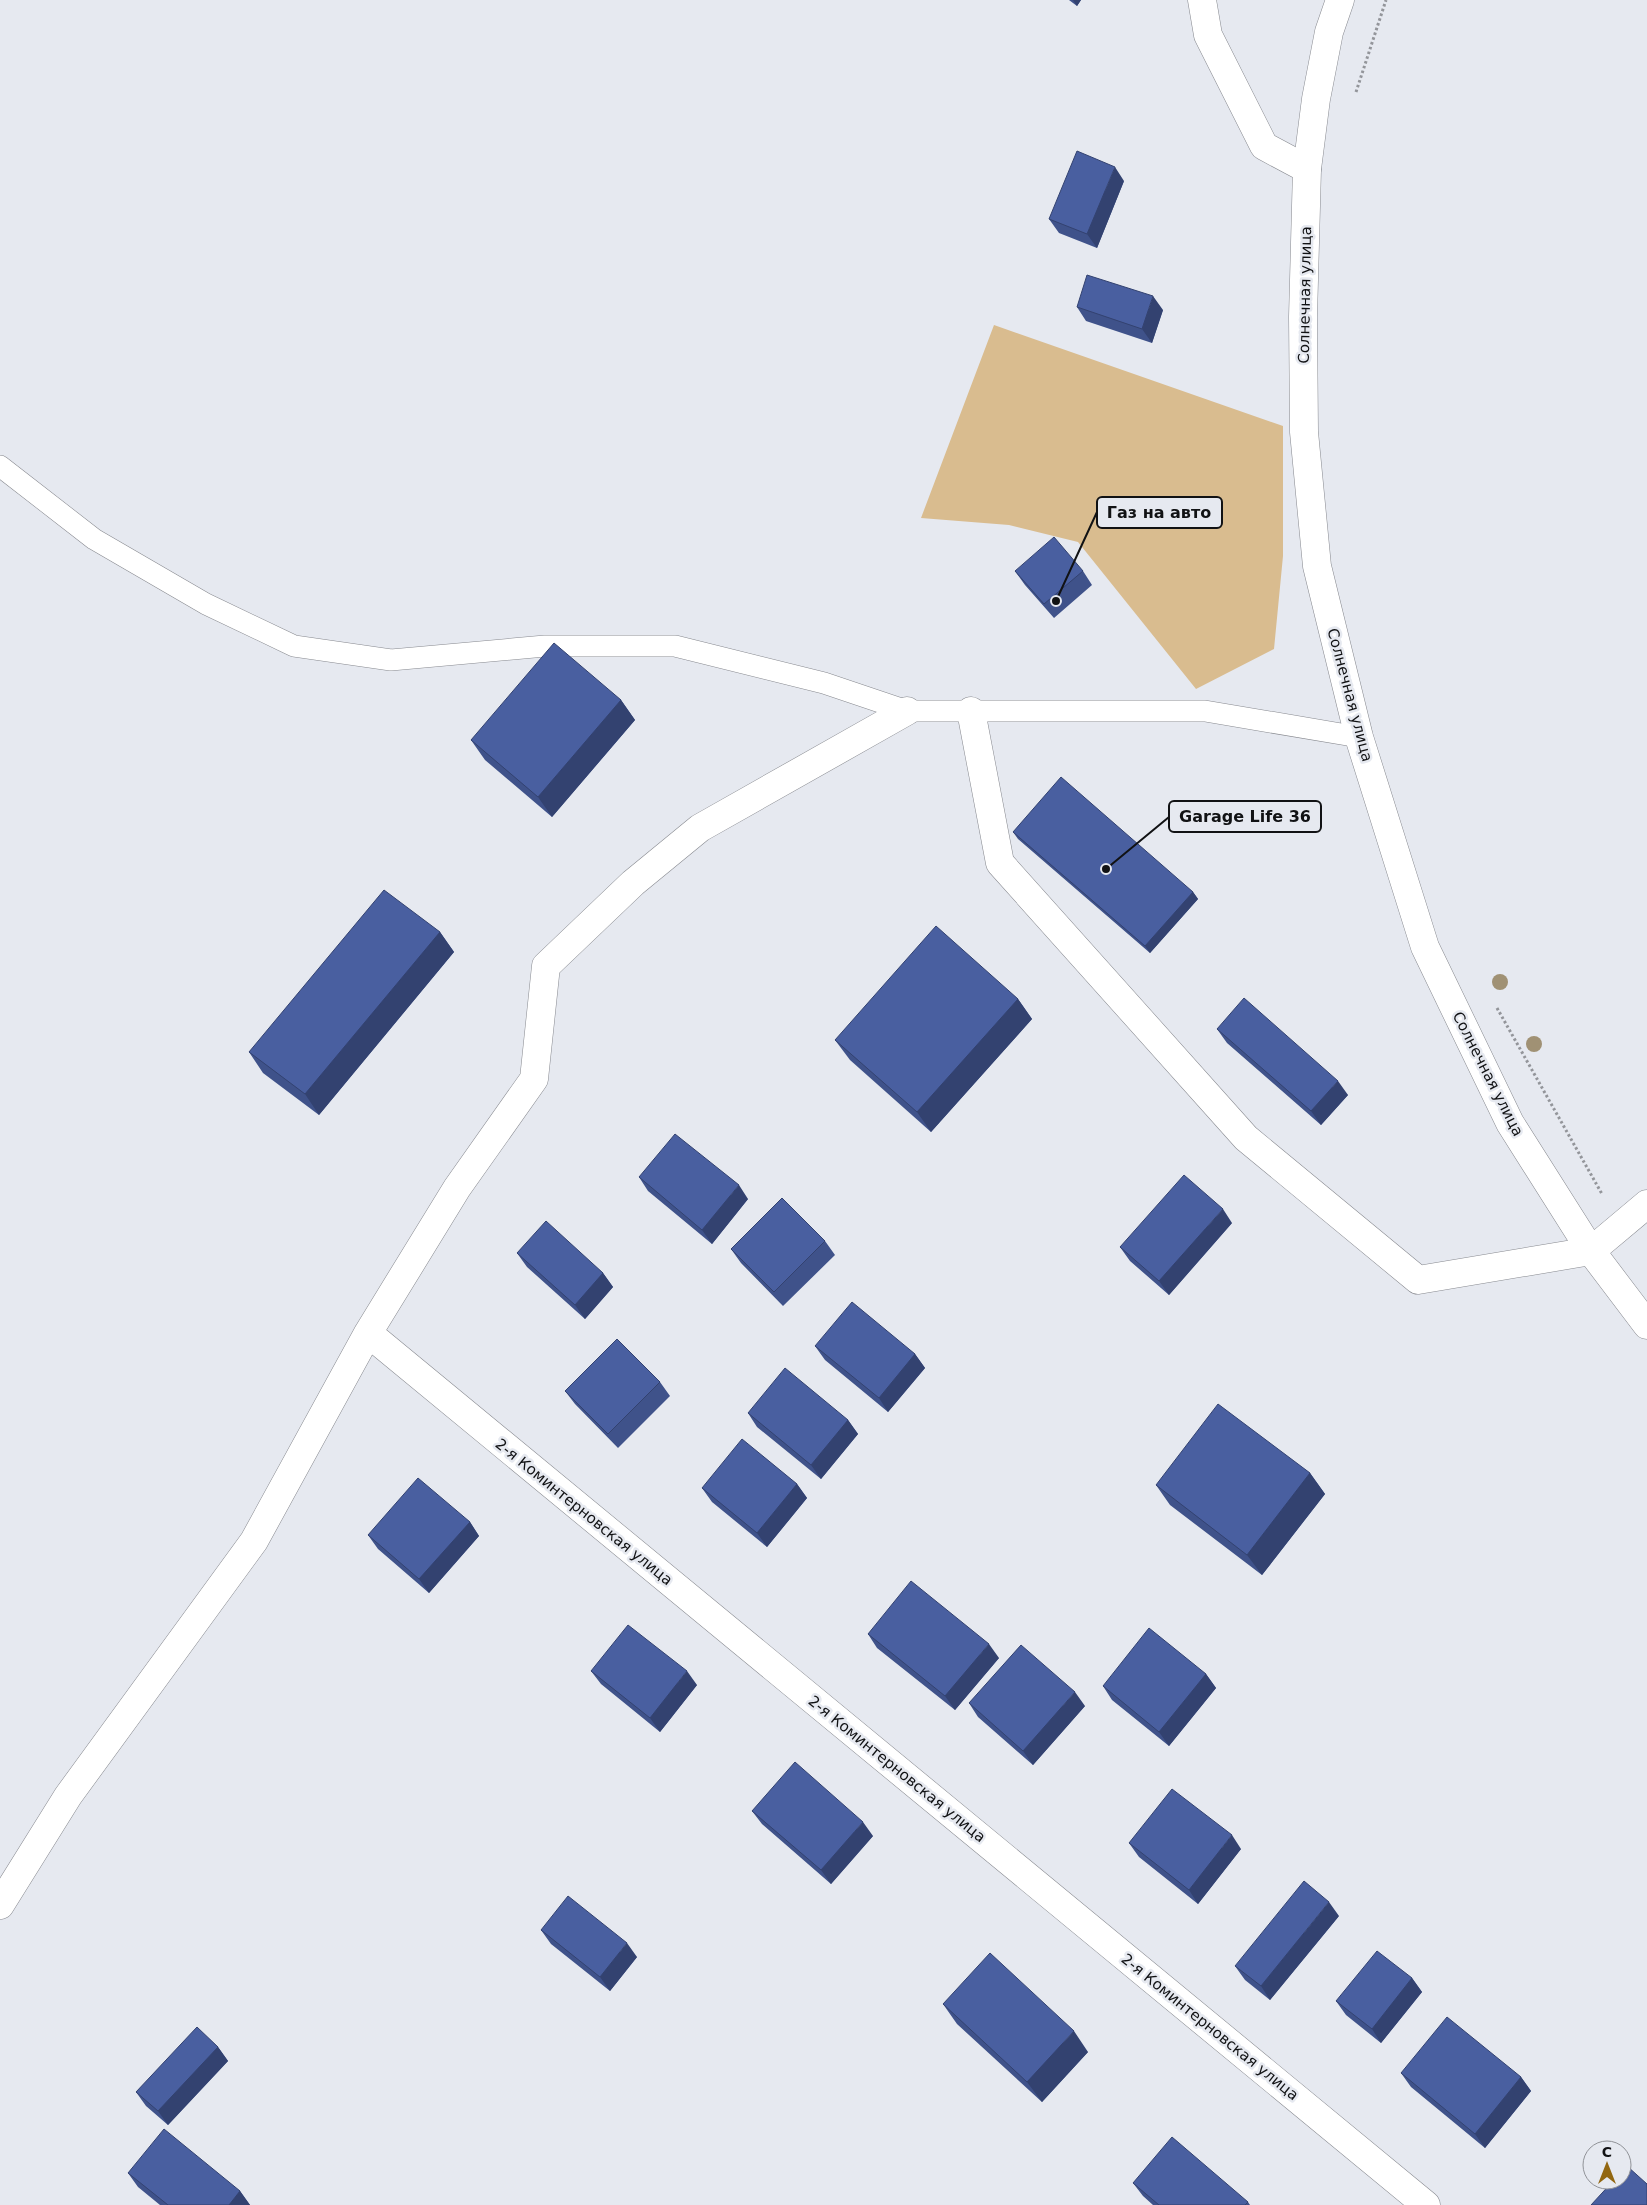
<svg xmlns="http://www.w3.org/2000/svg" width="1647" height="2205" font-family="'DejaVu Sans',sans-serif">
<style>
.green{fill:#d9bc8f}
.lines{fill:none;stroke-linecap:round;stroke-linejoin:round}
.lane-casing{stroke:#87898f;stroke-width:22}
.street-casing{stroke:#87898f;stroke-width:29}
.secondary-casing{stroke:#87898f;stroke-width:29}
.path{stroke:#93959a;stroke-width:3;stroke-dasharray:2.5 2.5;stroke-linecap:butt}
.lane{stroke:#fff;stroke-width:21}
.street{stroke:#fff;stroke-width:28}
.secondary{stroke:#fff;stroke-width:28}
.tree{fill:#a09174}
.wall{fill:#3f528a}
.shaded-wall{fill:#334270}
.building{fill:#495fa0;stroke:#334270}
.labels{text-anchor:middle;stroke-width:5;stroke-linejoin:round;paint-order:stroke}
.street-label{font-size:15px;fill:#111214;stroke:#e6e9f0}
.leader{fill:none;stroke:#111214;stroke-width:2}
.callout-dot{fill:#111214;stroke:#e6e9f0;stroke-width:2}
.callout{fill:#e6e9f0;stroke:#111214;stroke-width:2}
.callout-label{font-size:16px;text-anchor:middle;font-weight:bold;fill:#111214}
</style>
<rect width="100%" height="100%" fill="#e6e9f0"/>
<!-- green -->
<path class="green" d="M994 325 1283 426V556L1274 649 1196 689 1078 542 1009 525 921 518Z"/>
<g class="lines">
<!-- lane casing -->
<g class="lane-casing">
<path id="lane" d="M0 466 94 539 206 604 294 646 391 660 545 646H675L824 683 907 711H1205L1359 737"/>
</g>
<!-- street casing -->
<g class="street-casing">
<path id="street" d="M1202 0 1208 35 1264 146 1307 169
M971 711 1000 863 1246 1138 1418 1280 1591 1251 1647 1204
M368 1333 1426 2205
M0 1905 68 1796 254 1541 368 1333 457 1188 534 1079 546 966 633 883 700 828 907 711"/>
</g>
<!-- secondary casing -->
<g class="secondary-casing">
<path id="secondary" d="M1340 0 1329 32 1316 99 1307 169 1303 317 1304 432 1317 566 1359 737 1425 947 1510 1123 1591 1251 1647 1325"/>
</g>
<!-- path -->
<path class="path" d="M1356 92 1386 0
M1497 1008 1602 1194"/>
<!-- lane -->
<use href="#lane" class="lane"/>
<!-- street -->
<use href="#street" class="street"/>
<!-- secondary -->
<use href="#secondary" class="secondary"/>
</g>
<!-- trees -->
<g class="tree">
<circle cx="1500" cy="982" r="8"/>
<circle cx="1534" cy="1044" r="8"/>
</g>
<!-- wall -->
<path class="wall" d="M1069 0H1081L1077 6Z
M1124 181 1097 248 1059 233 1049 219Z
M1077 307 1163 310 1152 343 1086 321Z
M1015 571H1083L1092 585 1054 618 1025 585Z
M621 700 635 720 552 817 485 760 471 740Z
M1013 832 1193 892 1198 899 1150 953 1018 839Z
M440 932 454 952 319 1115 263 1073 249 1052Z
M1018 999 1032 1019 931 1132 850 1060 835 1040Z
M1217 1029 1348 1095 1321 1125 1227 1043Z
M639 1177 748 1199 712 1244 648 1191Z
M1232 1223 1169 1295 1130 1261 1120 1247Z
M825 1241 835 1255 783 1306 741 1263 731 1249Z
M517 1253 603 1273 613 1287 585 1319 527 1267Z
M815 1346 915 1354 925 1368 888 1412 825 1360Z
M660 1382 670 1396 618 1448 575 1404 565 1391Z
M748 1413 848 1420 858 1434 821 1479 757 1427Z
M1310 1473 1325 1494 1262 1575 1170 1505 1156 1485Z
M797 1484 807 1498 767 1547 712 1502 702 1488Z
M470 1522 479 1536 429 1593 378 1549 368 1535Z
M868 1634 999 1658 955 1710 877 1648Z
M591 1671 697 1685 660 1732 601 1684Z
M1206 1674 1216 1688 1169 1746 1112 1700 1103 1686Z
M969 1703 1085 1706 1033 1765 978 1717Z
M752 1811 873 1836 831 1884 762 1824Z
M1129 1843 1241 1849 1198 1904 1139 1857Z
M1339 1916 1270 2000 1245 1980 1235 1966Z
M541 1930 637 1957 610 1991 551 1944Z
M1412 1978 1422 1992 1381 2043 1346 2015 1336 2001Z
M943 2004 1088 2052 1042 2102 957 2024Z
M218 2047 228 2061 168 2125 146 2106 136 2092Z
M1401 2073 1521 2077 1531 2091 1485 2148 1411 2087Z
M128 2173 240 2191 250 2205H160L138 2187Z
M1133 2183 1248 2202 1250 2205H1153L1143 2196Z"/>
<!-- shaded-wall -->
<path class="shaded-wall" d="M1073 0H1081L1077 6Z
M1115 167 1124 181 1097 248 1087 234Z
M1153 296 1163 310 1152 343 1142 329Z
M621 700 635 720 552 817 538 797Z
M1193 892 1198 899 1150 953 1145 946Z
M440 932 454 952 319 1115 305 1094Z
M1018 999 1032 1019 931 1132 917 1112Z
M1338 1081 1348 1095 1321 1125 1311 1111Z
M739 1185 748 1199 712 1244 702 1230Z
M1223 1209 1232 1223 1169 1295 1159 1281Z
M603 1273 613 1287 585 1319 575 1305Z
M915 1354 925 1368 888 1412 879 1398Z
M848 1420 858 1434 821 1479 811 1465Z
M1310 1473 1325 1494 1262 1575 1247 1555Z
M797 1484 807 1498 767 1547 757 1533Z
M470 1522 479 1536 429 1593 419 1579Z
M989 1644 999 1658 955 1710 945 1696Z
M687 1671 697 1685 660 1732 650 1718Z
M1206 1674 1216 1688 1169 1746 1159 1732Z
M1075 1692 1085 1706 1033 1765 1023 1751Z
M863 1822 873 1836 831 1884 821 1870Z
M1232 1835 1241 1849 1198 1904 1189 1890Z
M1329 1902 1339 1916 1270 2000 1261 1986Z
M627 1943 637 1957 610 1991 600 1977Z
M1412 1978 1422 1992 1381 2043 1372 2029Z
M1074 2031 1088 2052 1042 2102 1027 2082Z
M218 2047 228 2061 168 2125 158 2111Z
M1521 2077 1531 2091 1485 2148 1475 2134Z
M240 2191 250 2205H229Z"/>
<!-- building -->
<path class="building" d="M1077 151 1115 167 1087 234 1049 219Z
M1087 275 1153 296 1142 329 1077 307Z
M1054 537 1083 571 1044 604 1015 571Z
M554 643 621 700 538 797 471 740Z
M1061 777 1193 892 1145 946 1013 832Z
M384 890 440 932 305 1094 249 1052Z
M936 926 1018 999 917 1112 835 1040Z
M1244 998 1338 1081 1311 1111 1217 1029Z
M675 1134 739 1185 702 1230 639 1177Z
M1184 1175 1223 1209 1159 1281 1120 1247Z
M782 1198 825 1241 774 1292 731 1249Z
M546 1221 603 1273 575 1305 517 1253Z
M852 1302 915 1354 879 1398 815 1346Z
M617 1339 660 1382 608 1434 565 1391Z
M785 1368 848 1420 811 1465 748 1413Z
M1218 1404 1310 1473 1247 1555 1156 1485Z
M742 1439 797 1484 757 1533 702 1488Z
M418 1478 470 1522 419 1579 368 1535Z
M911 1581 989 1644 945 1696 868 1634Z
M628 1625 687 1671 650 1718 591 1671Z
M1149 1628 1206 1674 1159 1732 1103 1686Z
M1021 1645 1075 1692 1023 1751 969 1703Z
M795 1762 863 1822 821 1870 752 1811Z
M1172 1789 1232 1835 1189 1890 1129 1843Z
M1304 1881 1329 1902 1261 1986 1235 1966Z
M568 1896 627 1943 600 1977 541 1930Z
M1377 1951 1412 1978 1372 2029 1336 2001Z
M990 1953 1074 2031 1027 2082 943 2004Z
M1447 2017 1521 2077 1475 2134 1401 2073Z
M197 2027 218 2047 158 2111 136 2092Z
M164 2129 240 2191 229 2205H168L128 2173Z
M1172 2137 1248 2202 1245 2205H1159L1133 2183Z
M1627 2166 1647 2184V2205H1591L1614 2180H1622V2171Z"/>
<g class="labels">
<!-- street labels -->
<g class="street-label">
<text transform="translate(1305 295) rotate(-89)" y="5">Солнечная улица</text>
<text transform="translate(1350 695) rotate(75)" y="5">Солнечная улица</text>
<text transform="translate(1488 1074) rotate(63)" y="5">Солнечная улица</text>
<text transform="translate(584 1512) rotate(39)" y="5">2-я Коминтерновская улица</text>
<text transform="translate(897 1769) rotate(39)" y="5">2-я Коминтерновская улица</text>
<text transform="translate(1210 2027) rotate(39)" y="5">2-я Коминтерновская улица</text>
</g>
</g>
<!-- callouts -->
<path class="leader" d="M1056 601L1097 512M1106 869L1169 817"/>
<g class="callout-dot">
<circle cx="1056" cy="601" r="5"/>
<circle cx="1106" cy="869" r="5"/>
</g>
<g class="callout">
<rect x="1097" y="497" width="125" height="31" rx="5"/>
<rect x="1169" y="801" width="152" height="31" rx="5"/>
</g>
<g class="callout-label">
<text x="1159" y="518">Газ на авто</text>
<text x="1245" y="822">Garage Life 36</text>
</g>
<!-- north arrow -->
<g transform="translate(1607 2165)"><circle r="24" fill="#e6e9f0" stroke="#919398"/>
<path d="M0-4L9 19L0 12L-9 19Z" fill="#926711"/>
<text y="-8" font-size="14" font-weight="bold" text-anchor="middle" fill="#111214">С</text>
</g>
</svg>
